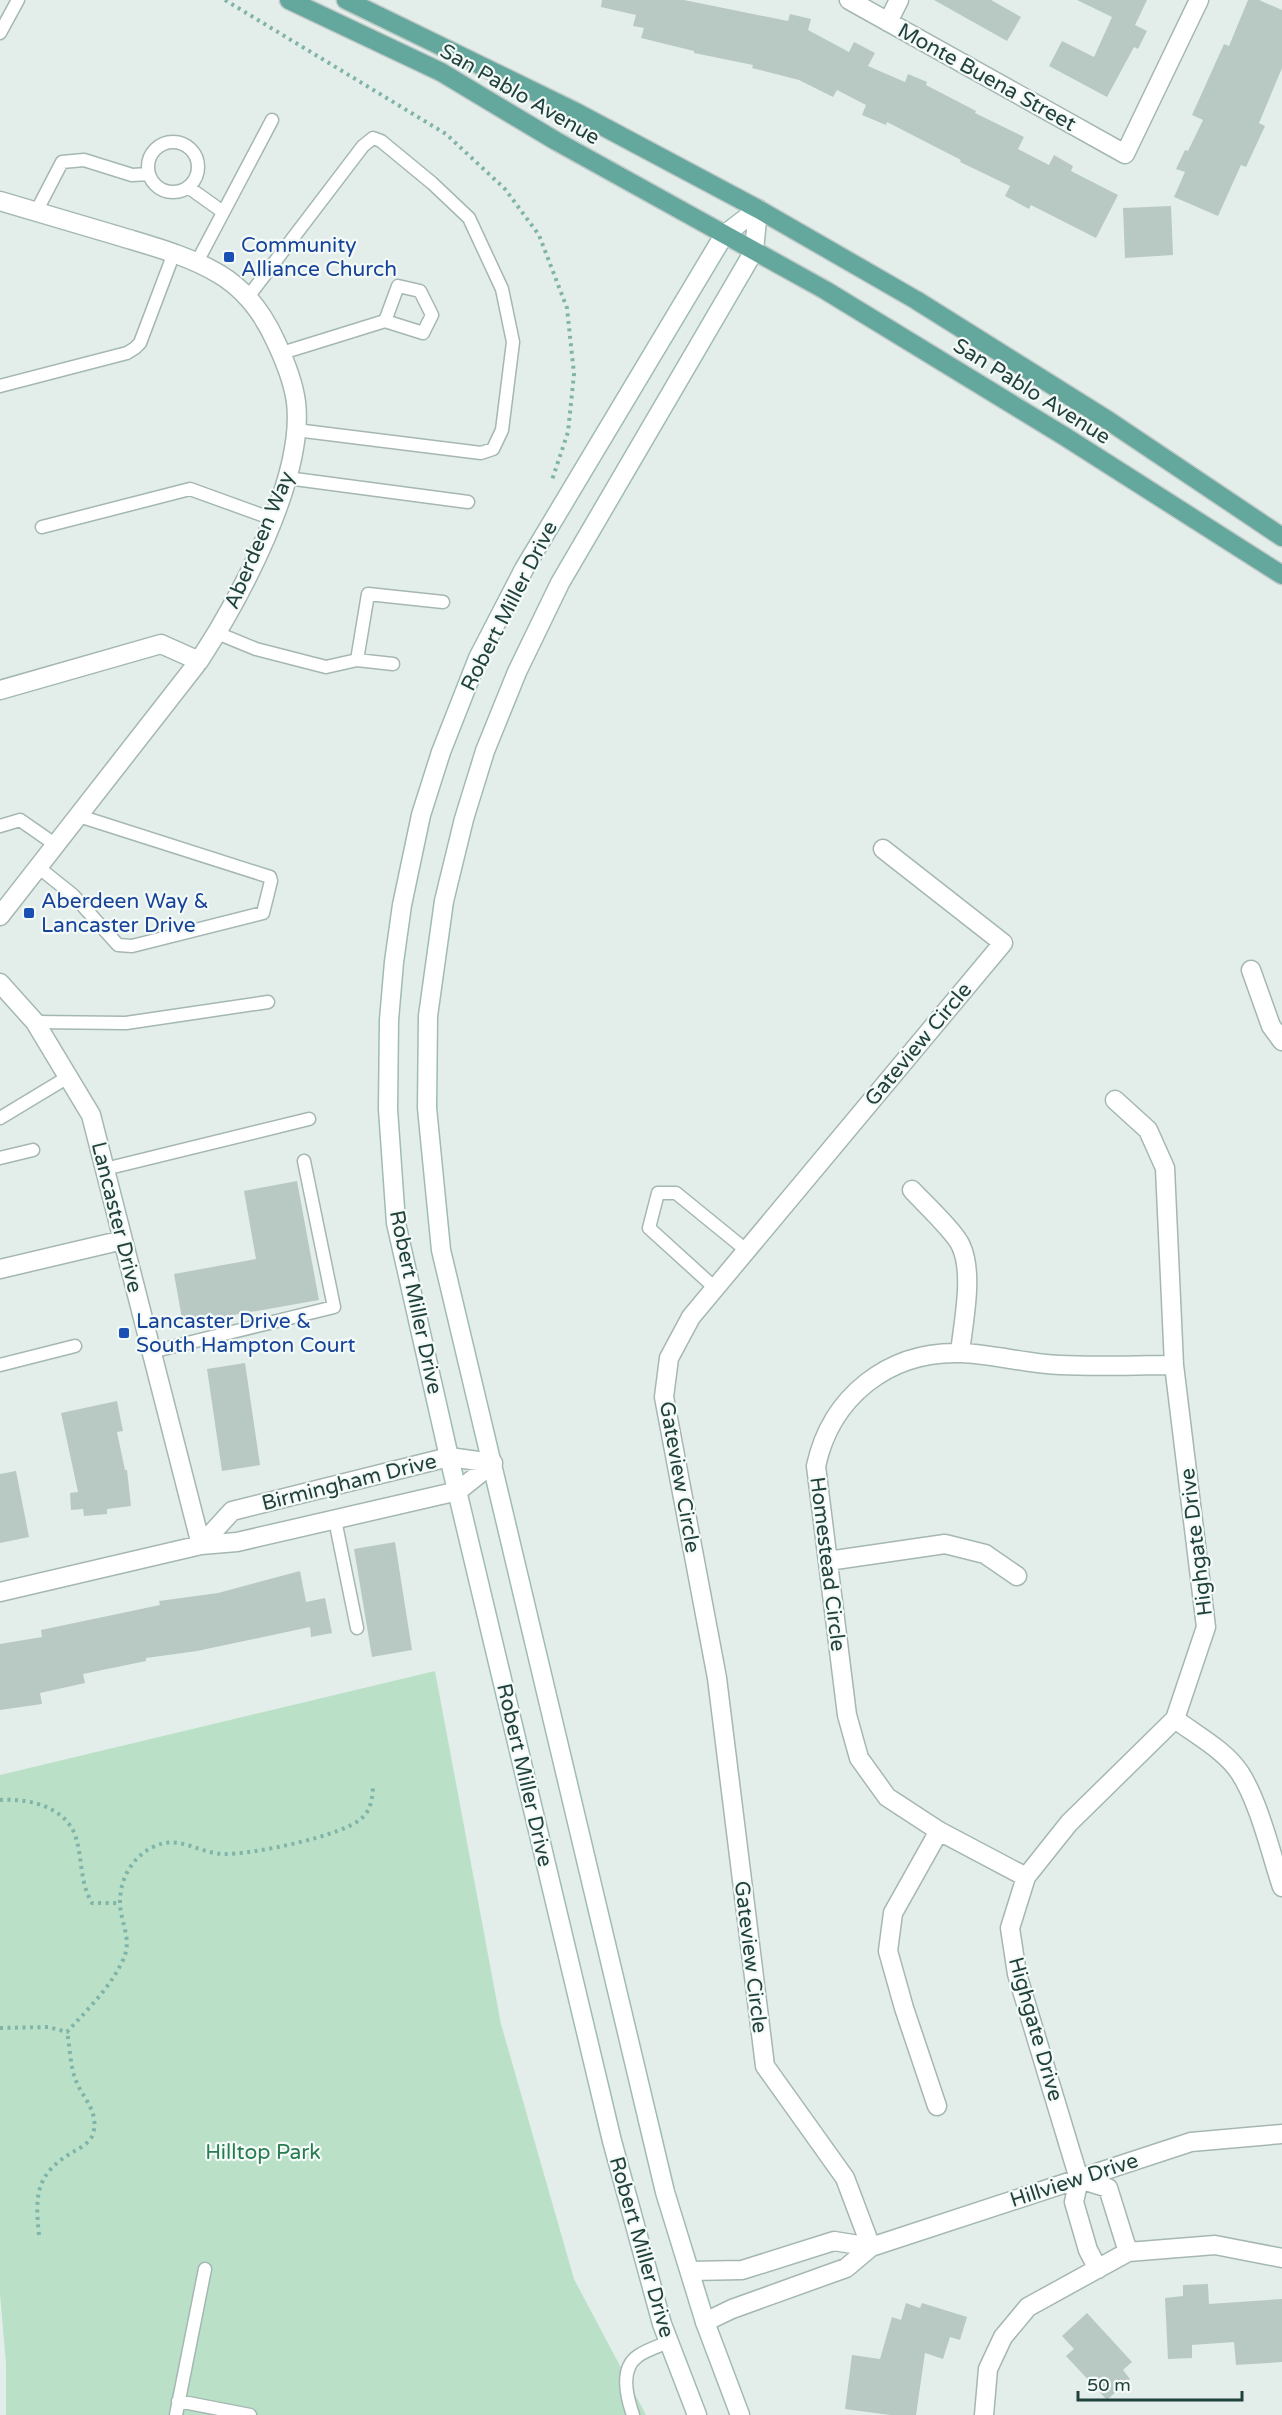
<svg xmlns="http://www.w3.org/2000/svg" width="1282" height="2415" font-family="'Varela Round',sans-serif">
<style>
.green{fill:#bae1c8}
.building{fill:#b8c9c3}
.lines{fill:none;stroke-linecap:round;stroke-linejoin:round}
.service-casing{stroke:#a5b7b2;stroke-width:15}
.minor-casing{stroke:#a5b7b2;stroke-width:21}
.secondary-casing{stroke:#a0bbb4;stroke-width:21}
.primary-casing{stroke:#c1cac8;stroke-width:21}
.path{stroke:#80b4a9;stroke-width:4;stroke-dasharray:3 4.5;stroke-linecap:butt}
.service{stroke:#fff;stroke-width:12}
.minor{stroke:#fff;stroke-width:18}
.secondary{stroke:#fff;stroke-width:18}
.primary{stroke:#63a79d;stroke-width:18}
.transit-dot{fill:#1a4fb4;stroke:#f4faf7;stroke-width:2}
.labels{text-anchor:middle;stroke-width:4.5;stroke-linejoin:round;paint-order:stroke}
.street-label{font-size:21px;fill:#21413c;stroke:#f4faf7}
.transit-label{font-size:21px;fill:#164399;stroke:#f4faf7;text-anchor:start}
.park-label{font-size:21px;fill:#277c50;stroke:#f4faf7}
</style>
<rect width="100%" height="100%" fill="#e3eeea"/>
<!-- green -->
<path class="green" d="M435 1671 501 2024 574 2279 646 2415H6V2364L0 2294V1775Z"/>
<!-- building -->
<path class="building" d="M602 0H684L788 21 790 14 811 19 808 30 849 52 854 42 875 53 868 66 905 82 908 74 927 82 926 85 976 111 975 113 1024 137 1018 149 1049 165 1054 155 1073 166 1071 171 1118 195 1096 238 1031 205 1029 209 1005 196 1010 186 960 162 961 160 887 122 886 125 862 115 866 105 837 90 833 97 799 80 752 68 753 65 694 53V51L641 38 644 28 633 26 636 15 601 7Z
M934 0H991L1021 17 1007 41Z
M1077 0H1147L1135 25 1147 31 1138 49 1134 47 1107 97 1049 66 1062 41 1094 57 1112 17Z
M1248 0H1259L1282 10V68L1259 123 1265 126 1246 167 1241 165 1218 216 1174 197 1185 172 1176 169 1185 150 1188 151 1203 120 1192 115 1224 44 1229 46Z
M1171 206 1173 255 1125 258 1123 208Z
M297 1181 319 1300 183 1324 174 1274 256 1259 244 1191Z
M245 1363 260 1465 222 1471 207 1369Z
M117 1401 123 1431 117 1432 125 1470H127L131 1506 107 1509V1514L84 1516 83 1509 71 1510 70 1493 78 1492 61 1413Z
M16 1471 29 1537 0 1543V1474Z
M395 1542 412 1650 372 1657 354 1549Z
M300 1571 306 1602 325 1598 332 1633 311 1637 310 1627 197 1651 146 1658V1661L83 1674 85 1683 40 1693 42 1704 0 1710V1644L42 1637 41 1630 160 1605 159 1601 218 1593Z
M1208 2284 1209 2304 1282 2299V2362L1236 2365 1234 2342 1192 2345V2358L1168 2359 1165 2298 1183 2296V2285Z
M906 2303 920 2308 922 2303 967 2317 960 2340 950 2337 943 2359 925 2353 916 2415H890L845 2409 852 2355 880 2359 892 2317 901 2320Z
M1087 2313 1132 2362 1123 2370 1130 2379 1107 2400 1066 2356 1074 2349 1062 2336Z"/>
<g class="lines">
<!-- service casing -->
<g class="service-casing">
<path id="service" d="M0 33 18 0
M148 167a25 25 0 1 1 50 0a25 25 0 1 1-50 0Z
M188 187 223 212
M36 212 62 162 84 160 132 175 149 174
M197 262 272 120
M248 297 363 146 373 138 381 141 432 183 469 218 502 289 513 342 502 430 493 449 481 453 296 430
M282 353 385 321 423 333 432 315 420 291 398 286 385 321
M0 386 127 353 135 348 140 343 174 253
M287 478 468 502
M42 527 190 489 273 519
M217 633 256 649 326 667 357 660 368 594 443 602
M357 660 393 664
M0 826 20 820 56 845
M38 867 73 895 118 945 132 946 263 913 271 881 270 877 79 816
M35 1022 126 1023 268 1002
M0 1118 68 1077
M0 1158 33 1150
M105 1169 309 1119
M715 1288 649 1228 658 1193H676L746 1250
M151 1352 334 1307 304 1161
M0 1365 75 1346
M335 1520 357 1628
M178 2401 250 2415
M176 2415 205 2269
M633 2415C627 2398 619 2369 638 2356 646 2350 659 2346 669 2342"/>
</g>
<!-- minor casing -->
<g class="minor-casing">
<path id="minor" d="M849 0 1125 154 1199 0
M888 22 899 0
M0 201C41 213 81 225 122 237 155 247 189 256 219 274 246 290 263 313 276 342 285 361 293 380 296 402 305 478 240 598 199 661L0 916
M0 690 161 644 199 661
M1251 970 1271 1026 1282 1041
M0 983 35 1022 91 1115 201 1545
M912 1190C923 1202 956 1233 961 1246 974 1274 963 1323 960 1353
M0 1269 123 1240
M201 1545 232 1511 449 1457 493 1463
M828 1561 945 1544 985 1554 1017 1576
M0 1592 201 1545 237 1542 458 1491 493 1463
M1175 1719C1196 1735 1225 1750 1240 1773 1259 1802 1271 1854 1282 1887
M1026 1877 939 1831 887 1797 859 1758 847 1715 816 1466C831 1397 888 1351 960 1353 994 1354 1027 1364 1060 1365 1098 1367 1136 1365 1174 1365
M937 2106 904 2008 888 1951 893 1913 939 1831
M1079 2179 1017 1974 1010 1928 1026 1877 1069 1823 1175 1719 1206 1627 1174 1365 1165 1168 1148 1130 1115 1100
M1079 2179 1108 2188 1128 2252
M1079 2179 1074 2202 1088 2250 1098 2269
M871 2247 845 2178 765 2066 717 1678 664 1397 669 1358 691 1317 1003 943 883 849
M690 2271 742 2270 834 2241 871 2247
M705 2322 732 2309 846 2268 871 2247 1191 2142 1282 2134
M984 2415 988 2369 1003 2337 1028 2307 1128 2252 1215 2245 1282 2258"/>
</g>
<!-- secondary casing -->
<g class="secondary-casing">
<path id="secondary" d="M697 2415 662 2324 612 2141 449 1457 396 1223 388 1109 389 1020 394 962 402 905 421 815 441 752 478 658 524 569 724 235 758 209
M740 2415 705 2322 665 2192 441 1250 427 1108 428 1016 444 901 464 819 485 751 517 672 560 583 754 251 758 209"/>
</g>
<!-- primary casing -->
<g class="primary-casing">
<path id="primary" d="M289 0 441 72 556 141 825 290 1064 436 1282 575
M346 0 574 111 758 209 916 300 1109 421 1282 537"/>
</g>
<!-- path -->
<path class="path" d="M225 0 446 134 505 189 539 235 567 308 574 374 568 432 552 480
M0 1800C27 1798 64 1806 75 1835 83 1858 79 1881 92 1903H120
M0 2028 48 2027 67 2032C87 2010 110 1988 123 1960 133 1939 120 1922 120 1902 120 1879 132 1857 153 1847 179 1834 198 1853 223 1854 250 1855 345 1836 363 1817 371 1809 372 1799 373 1788
M39 2235C35 2196 35 2174 73 2152 80 2148 90 2143 93 2134 100 2111 81 2097 75 2078 70 2064 70 2047 67 2032"/>
<!-- service -->
<use href="#service" class="service"/>
<!-- minor -->
<use href="#minor" class="minor"/>
<!-- secondary -->
<use href="#secondary" class="secondary"/>
<!-- primary -->
<use href="#primary" class="primary"/>
</g>
<!-- markers -->
<g class="transit-dot">
<rect x="223" y="251" width="12" height="12" rx="3"/>
<rect x="23" y="907" width="12" height="12" rx="3"/>
<rect x="118" y="1327" width="12" height="12" rx="3"/>
</g>
<g class="labels">
<!-- street labels -->
<g class="street-label">
<text transform="translate(987 77) rotate(29)" y="7">Monte Buena Street</text>
<text transform="translate(520 94) rotate(30)" y="7">San Pablo Avenue</text>
<text transform="translate(1032 391) rotate(32)" y="7">San Pablo Avenue</text>
<text transform="translate(259 540) rotate(-67)" y="7">Aberdeen Way</text>
<text transform="translate(509 606) rotate(-63)" y="7">Robert Miller Drive</text>
<text transform="translate(918 1044) rotate(-50)" y="7">Gateview Circle</text>
<text transform="translate(117 1217) rotate(76)" y="7">Lancaster Drive</text>
<text transform="translate(416 1302) rotate(78)" y="7">Robert Miller Drive</text>
<text transform="translate(680 1477) rotate(80)" y="7">Gateview Circle</text>
<text transform="translate(349 1482) rotate(-14)" y="7">Birmingham Drive</text>
<text transform="translate(1196 1542) rotate(-97)" y="7">Highgate Drive</text>
<text transform="translate(828 1564) rotate(83)" y="7">Homestead Circle</text>
<text transform="translate(525 1775) rotate(77)" y="7">Robert Miller Drive</text>
<text transform="translate(751 1957) rotate(83)" y="7">Gateview Circle</text>
<text transform="translate(1036 2029) rotate(74)" y="7">Highgate Drive</text>
<text transform="translate(1074 2180) rotate(-18)" y="7">Hillview Drive</text>
<text transform="translate(642 2247) rotate(74)" y="7">Robert Miller Drive</text>
</g>
<!-- transit labels -->
<g class="transit-label">
<text x="241" y="252">Community<tspan x="241" dy="24">Alliance Church</tspan></text>
<text x="41" y="908">Aberdeen Way &amp;<tspan x="41" dy="24">Lancaster Drive</tspan></text>
<text x="136" y="1328">Lancaster Drive &amp;<tspan x="136" dy="24">South Hampton Court</tspan></text>
</g>
<!-- park labels -->
<g class="park-label">
<text x="263" y="2159">Hilltop Park</text>
</g>
</g>
<!-- scale -->
<path d="M1078 2391v9h164v-9" fill="none" stroke="#21413c" stroke-width="3"/>
<text x="1087" y="2391" font-size="18" fill="#21413c" stroke="#f4faf7" stroke-width="4.5" paint-order="stroke">50 m</text>
</svg>
